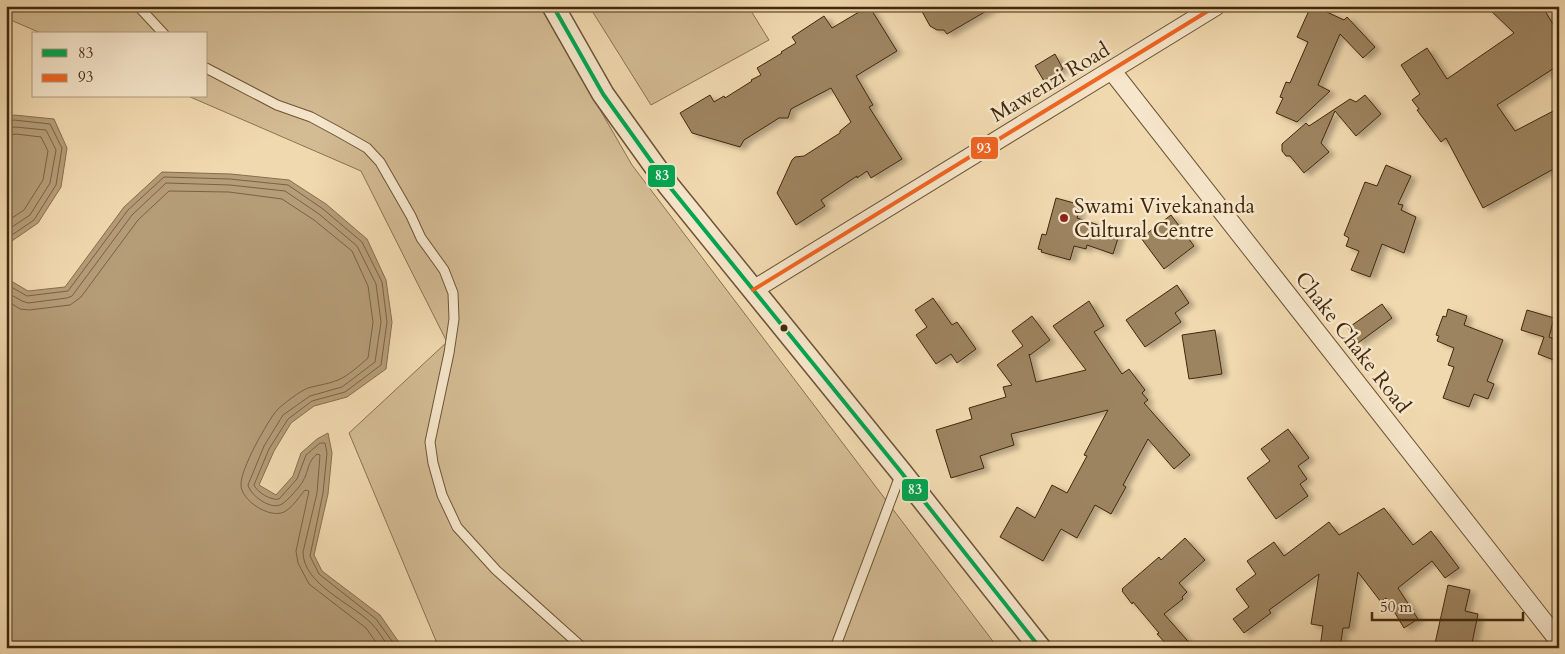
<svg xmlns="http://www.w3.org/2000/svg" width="1565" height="654" font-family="Cardo,serif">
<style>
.green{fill:#d3bb93;stroke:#8a7250}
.water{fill:#b59d78;stroke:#876e4d}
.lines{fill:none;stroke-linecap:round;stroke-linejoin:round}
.shore{stroke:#7b6242;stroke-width:1}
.building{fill:#9d8461;stroke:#41280d;filter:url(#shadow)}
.service-casing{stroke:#6d5436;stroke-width:11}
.minor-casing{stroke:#6d5436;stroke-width:20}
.tertiary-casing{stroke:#6d5436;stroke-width:24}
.service{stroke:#f6e6cb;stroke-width:9}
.minor{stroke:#f6e6cb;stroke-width:18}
.tertiary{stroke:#f6e6cb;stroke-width:21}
.bus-1-casing{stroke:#f6e6cb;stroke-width:8}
.bus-2-casing{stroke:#f6e6cb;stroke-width:8}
.bus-1{stroke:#00a651;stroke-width:4}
.bus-2{stroke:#f26522;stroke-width:4}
.poi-dot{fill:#8f2418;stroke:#f6e6cb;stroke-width:2}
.bus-dot{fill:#41280d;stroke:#f6e6cb;stroke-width:2}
.labels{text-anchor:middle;stroke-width:5;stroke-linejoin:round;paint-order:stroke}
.street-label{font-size:21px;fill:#41280d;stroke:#f6e6cb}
.poi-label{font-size:21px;fill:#41280d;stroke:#f6e6cb;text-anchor:start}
.line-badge{stroke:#f6e6cb;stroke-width:2}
.badge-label{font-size:14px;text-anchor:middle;font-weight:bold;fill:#fff}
</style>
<defs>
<filter id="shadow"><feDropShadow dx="5.5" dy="3" stdDeviation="2.5" flood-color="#0004"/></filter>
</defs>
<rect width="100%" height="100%" fill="#f1d9af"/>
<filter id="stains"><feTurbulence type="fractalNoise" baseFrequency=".004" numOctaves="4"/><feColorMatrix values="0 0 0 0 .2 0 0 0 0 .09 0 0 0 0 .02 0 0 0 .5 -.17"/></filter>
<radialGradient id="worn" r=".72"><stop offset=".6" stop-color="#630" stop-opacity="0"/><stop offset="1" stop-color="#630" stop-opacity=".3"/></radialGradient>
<!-- green -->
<path class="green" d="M6 6H540L632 165 998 648H439L349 433 447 342 361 171 188 96H206V34H43L6 18Z
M589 6H748L769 40 651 105Z"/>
<!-- water -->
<path class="water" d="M14 115 54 119 67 148 61 187 38 223 6 245V118Z
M162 172 231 174 289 180 326 204 367 239 386 280 392 322 386 369 347 397 314 406 291 423 274 451 259 485 276 495 293 476 301 453 317 439 328 433 332 453 328 494 314 555 322 571 380 615 403 648H6V278L28 291 65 287 124 207Z"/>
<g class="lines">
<!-- shore -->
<path class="shore" d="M6 122 14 120 50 124 62 148 56 185 34 220 6 239
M6 129 15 127 46 130 56 150 50 183 30 215 6 231
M6 136 16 134 41 137 48 151 43 180 24 210 6 222
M6 284 27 296 68 291 128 210 164 177 230 179 288 185 323 209 362 242 382 282 387 322 381 365 345 392 312 401 288 419 269 449 254 485C257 492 271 501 279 499L297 479 306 455 320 443H325L327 453 323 493 310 556 319 574 376 619 397 648
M6 292 22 301 28 303 67 298 72 296 132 215 166 183 230 185 285 191 319 214 357 246 376 284 381 322 375 362 342 387 310 396 283 415 264 446 248 485C250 495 271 511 282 504 287 501 300 487 303 481 309 471 307 462 317 454L320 455 317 493 303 552C303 584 351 603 371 623 378 630 384 640 389 648
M6 300 20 309 29 310 70 305 81 297 138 220 169 191 229 192 282 199 314 220 352 251 368 286 373 322 368 358C360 365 348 376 338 380 329 384 318 385 308 388 300 391 283 404 277 410 267 422 240 470 241 485 241 500 269 519 284 512 292 508 299 497 305 490L309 491 296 551 298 563 309 584 366 628 380 648"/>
</g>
<!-- building -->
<path class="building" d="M869 6 897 51 856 76 873 105 869 107 902 159 871 178 867 171 857 178V176L821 200 825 206 796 225 777 193 792 160 795 157 804 156 840 133V131L851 122 831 88 791 109 788 118H779L744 140 740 147 692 133 680 113 710 95 714 102 724 96 725 98 752 81 751 80 761 75 757 68 782 53 781 52 796 43 792 37 824 16 832 28Z
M919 6H995L947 34 944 30H937L930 26Z
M1311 6H1314L1344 20 1347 17 1375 47 1363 58 1340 34 1318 85 1330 91 1297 122 1276 113 1283 98 1280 97 1286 82 1290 83 1308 42 1297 37Z
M1486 6H1542L1559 34V65L1497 105 1515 131 1559 108V166L1483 208 1446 138 1441 142 1417 110 1419 109 1412 100 1420 94 1401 65 1427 48 1447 79 1514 33Z
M1055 54 1063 69 1044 81 1035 66Z
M1365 95 1381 114 1356 136 1335 111 1321 143 1329 152 1304 173 1290 156H1286L1282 151V144L1306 123 1309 126 1350 99 1356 102Z
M1386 165 1411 176 1398 204 1403 205 1401 210 1416 217 1404 253 1382 244 1370 277 1351 270 1359 251 1346 246 1349 238 1344 235 1365 182 1377 186Z
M1056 198 1081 205 1077 218 1120 232 1113 254 1087 245 1086 249 1074 246 1070 260 1041 252 1042 250 1038 249 1042 234 1046 235Z
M1171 215 1194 246 1164 269 1141 238Z
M1177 285 1189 303 1175 313 1181 322 1145 347 1126 320Z
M933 298 952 325 957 322 976 349 957 363 951 354 936 364 916 335 927 327 915 310Z
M1089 301 1104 326 1094 332 1122 374 1129 369 1145 390 1142 393 1148 400 1144 403 1190 455 1174 469 1148 439 1123 485 1126 487 1111 514 1095 505 1077 538 1061 529 1043 561 1000 537 1017 507 1035 518 1052 485 1067 493 1087 456 1084 455 1108 410 1011 434 1014 445 980 456 984 468 951 478 936 430 972 419 969 408 1006 397 1003 387 1012 385 997 365 1023 346 1012 331 1032 316 1050 340 1030 355 1029 354 1036 382 1086 370 1053 326Z
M1382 304 1392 318 1358 343 1348 328Z
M1448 309 1467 316 1464 325 1503 340 1487 381 1494 384 1488 399 1474 394 1469 407 1443 398 1454 367 1448 365 1454 348 1437 341 1439 336 1436 335 1443 316 1446 317Z
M1527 310 1554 318 1549 337 1559 341V362L1538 354 1544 337 1521 330Z
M1215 330 1222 374 1189 379 1182 335Z
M1288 429 1309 458 1298 466 1307 479 1300 484 1308 496 1276 519 1247 478 1270 461 1261 449Z
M1384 508 1413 545 1431 531 1459 568 1445 578 1432 561 1398 588 1418 619 1404 628 1386 598 1381 602 1358 572 1349 628H1343L1340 648H1320L1323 626 1311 624 1319 574 1269 610 1271 613 1244 633 1233 619 1249 607 1236 589 1256 574 1247 561 1274 542 1284 556 1329 522 1339 535Z
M1185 538 1205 560 1179 583 1187 592 1182 597 1183 599 1164 614 1194 648H1170L1157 634 1159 633 1133 602 1132 604 1122 591 1123 590 1122 589 1159 557 1161 560Z
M1448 585 1470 590 1465 611 1478 614 1471 648H1434Z"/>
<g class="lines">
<!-- service casing -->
<g class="service-casing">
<path id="service" d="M138 6 164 34
M206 68 277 105 311 117 337 131 367 148 380 162 411 216 421 238 444 270 453 293 454 319 449 353 430 442 433 463 442 495 457 527 496 570 583 648
M835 648 901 473"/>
</g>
<!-- minor casing -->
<g class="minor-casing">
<path id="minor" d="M1112 71 1559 641
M753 290 1216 6"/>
</g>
<!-- tertiary casing -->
<g class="tertiary-casing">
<path id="tertiary" d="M553 6 603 94 669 186 901 472 1040 648"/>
</g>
<!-- service -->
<use href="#service" class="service"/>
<!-- minor -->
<use href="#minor" class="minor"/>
<!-- tertiary -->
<use href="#tertiary" class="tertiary"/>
<!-- bus-1 casing -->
<g class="bus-1-casing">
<path id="bus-1" d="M553 6 603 94 669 186 901 472 1040 648"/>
</g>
<!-- bus-2 casing -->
<g class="bus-2-casing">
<path id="bus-2" d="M753 290 1216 6"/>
</g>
<!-- bus-1 -->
<use href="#bus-1" class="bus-1"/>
<!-- bus-2 -->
<use href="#bus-2" class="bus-2"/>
</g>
<!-- markers -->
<circle class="poi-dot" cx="1064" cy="218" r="5"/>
<circle class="bus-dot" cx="784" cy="328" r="4.5"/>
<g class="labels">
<!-- street labels -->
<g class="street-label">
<text transform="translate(1050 82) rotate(-31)" y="7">Mawenzi Road</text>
<text transform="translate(1353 342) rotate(52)" y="7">Chake Chake Road</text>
</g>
<!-- poi labels -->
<g class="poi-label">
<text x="1074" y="213">Swami Vivekananda<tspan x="1074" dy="24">Cultural Centre</tspan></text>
</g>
</g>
<g class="line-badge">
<rect x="970" y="136" width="29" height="24" rx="5" fill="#f26522"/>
<rect x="647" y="164" width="29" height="24" rx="5" fill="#00a651"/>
<rect x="901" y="478" width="28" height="24" rx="5" fill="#00a651"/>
</g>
<g class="badge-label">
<text x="984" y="153">93</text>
<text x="662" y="180">83</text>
<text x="915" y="494">83</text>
</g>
<!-- margin -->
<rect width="1565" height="654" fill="none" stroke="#f1d9af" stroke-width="25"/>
<rect x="8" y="8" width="1550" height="639" fill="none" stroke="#41280d" stroke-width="2.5"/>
<rect x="12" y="12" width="1540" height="629" fill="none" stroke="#41280d"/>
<!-- legend -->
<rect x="32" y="32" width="175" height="65" fill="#f6e6cb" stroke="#ae9a7f"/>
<rect x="42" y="49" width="25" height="8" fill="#00a651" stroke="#ae9a7f"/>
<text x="78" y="58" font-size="15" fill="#41280d">83</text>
<rect x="42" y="74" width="25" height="8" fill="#f26522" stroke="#ae9a7f"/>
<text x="78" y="82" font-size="15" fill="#41280d">93</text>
<!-- scale -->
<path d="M1372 612v8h151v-8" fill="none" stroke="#41280d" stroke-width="2.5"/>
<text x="1380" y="612" font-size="15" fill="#41280d" stroke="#f6e6cb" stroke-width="4" paint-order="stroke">50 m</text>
<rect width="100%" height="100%" filter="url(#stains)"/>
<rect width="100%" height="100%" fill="url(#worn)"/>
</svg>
